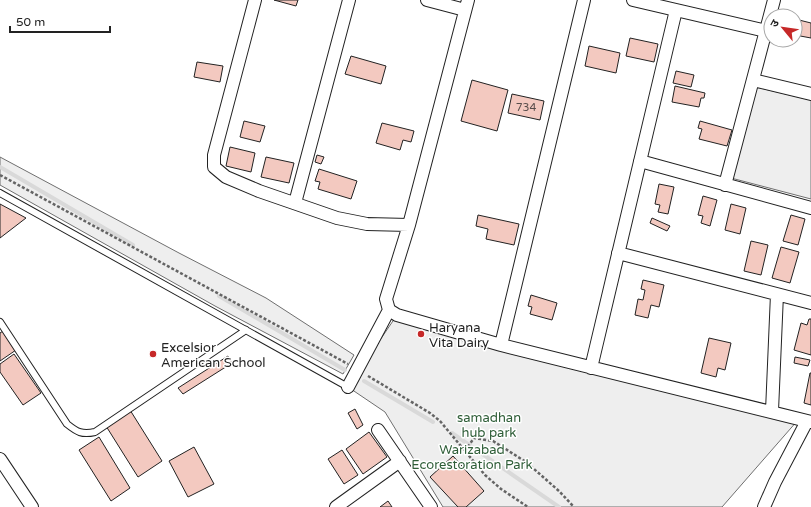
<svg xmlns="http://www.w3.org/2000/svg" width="811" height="507" font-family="'Varela Round','Noto Sans Devanagari',sans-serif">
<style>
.green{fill:#eee;stroke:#6f6f6f}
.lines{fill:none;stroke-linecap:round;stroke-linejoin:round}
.stream{stroke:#d9d9d9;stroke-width:4}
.building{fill:#f3c9c0;stroke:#222}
.lane-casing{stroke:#222;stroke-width:8}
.street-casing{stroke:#222;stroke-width:14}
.path{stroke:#646464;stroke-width:2.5;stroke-dasharray:3 2;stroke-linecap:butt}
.lane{stroke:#fff;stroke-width:6}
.street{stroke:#fff;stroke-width:12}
.poi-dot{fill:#c62828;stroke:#fff;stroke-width:1.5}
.labels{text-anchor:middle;stroke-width:3;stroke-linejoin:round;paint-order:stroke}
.number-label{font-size:11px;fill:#564c4a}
.poi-label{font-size:13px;fill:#222;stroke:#fff;text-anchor:start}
.park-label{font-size:13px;fill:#2f5e38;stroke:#fff}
</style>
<rect width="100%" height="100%" fill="#fff"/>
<!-- green -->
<path class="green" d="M756 87 811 100V199L731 178Z
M0 157 179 253 266 298 354 355 343 374 215 306 0 185Z
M397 315 798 420 722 507H443L385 412 348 387Z"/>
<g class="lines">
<!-- stream -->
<path class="stream" d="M0 167 133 245
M219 296 345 370
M364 381 433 422
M452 433 559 507"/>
</g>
<!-- building -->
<path class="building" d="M274 0H298L296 6Z
M795 19 811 23V38L795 35Z
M630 38 658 44 654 62 626 56Z
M589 46 620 53 616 73 585 66Z
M351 56 386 66 381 84 345 74Z
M197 62 223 66 220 82 194 77Z
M676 71 694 75 691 87 673 83Z
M472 80 508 90 497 131 461 121Z
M675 86 705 93 704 98H701L699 107 672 102Z
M512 94 544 101 540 120 508 113Z
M244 121 265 126 260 142 240 137Z
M700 121 732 130 727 146 699 139 702 129 698 128Z
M382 123 414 131 411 142 403 140 400 150 376 143Z
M230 147 255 153 251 172 226 166Z
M317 155 324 157 321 164 315 162Z
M266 157 294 163 289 183 261 177Z
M319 169 357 181 351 199 318 189 320 182 315 181Z
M659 184 674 187 668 214 658 212 660 205 655 204Z
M703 196 717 200 710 226 701 223 703 216 698 215Z
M0 204 26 218 0 238Z
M731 204 746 208 740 234 725 230Z
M478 215 519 224 514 245 486 239 488 229 476 226Z
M791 215 805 219 798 245 783 241Z
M652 218 670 226 667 231 650 223Z
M751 241 768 245 761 275 744 271Z
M781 247 799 252 790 283 772 278Z
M643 280 664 285 659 307 651 305 648 318 635 315 638 299 643 300 645 290 641 289Z
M531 295 557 303 552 320 530 314 532 307 528 306Z
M809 319H811V355L794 350 801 323 807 325Z
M3 331 16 350 0 361V333Z
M709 338 731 343 725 370 718 368 716 377 701 373Z
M14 354 41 393 23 405 0 372V364Z
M228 356 232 363 183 394 178 388Z
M795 357 810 360 808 366 794 363Z
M810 373H811V405L804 403Z
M355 409 363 425 357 429 348 413Z
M130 410 162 461 138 477 106 426Z
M369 432 387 457 363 474 346 449Z
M99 437 130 488 111 501 79 450Z
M194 447 214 484 188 497 169 461Z
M342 450 358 475 344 484 328 459Z
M453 456 484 491 466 507H458L430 477Z
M388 501 392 507H380Z"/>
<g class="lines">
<!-- lane casing -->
<g class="lane-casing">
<path id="lane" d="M0 193 348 387
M0 322 67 424C77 432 82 435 95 432L246 330"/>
</g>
<!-- street casing -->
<g class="street-casing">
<path id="street" d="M255 0 214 155V167L226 177 259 191 337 218 367 224 409 225
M427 0 465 10
M468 0 409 225 386 299 389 310 397 315 501 345 811 422
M633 0 766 31
M753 80 811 94
M640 161 811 208
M725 185 774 0
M295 203 349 0
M618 253 811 303
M501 345 584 0
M591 368 676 10
M348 387 389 310
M772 411 777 294
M378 430 431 507
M0 459 32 507
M336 507 400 461
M764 507 775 482 807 421"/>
</g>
<!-- path -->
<path class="path" d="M0 175 348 364
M368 376 430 413 440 421 485 475 501 489 528 507
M465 451 474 438 493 441 526 462 559 491 574 507"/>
<!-- lane -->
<use href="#lane" class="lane"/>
<!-- street -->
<use href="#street" class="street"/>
</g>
<!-- markers -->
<g class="poi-dot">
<circle cx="421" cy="334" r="4"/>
<circle cx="153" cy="354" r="4"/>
</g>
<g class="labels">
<!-- number labels -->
<g class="number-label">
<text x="526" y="111">734</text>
</g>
<!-- poi labels -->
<g class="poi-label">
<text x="429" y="332">Haryana<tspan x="429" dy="15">Vita Dairy</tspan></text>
<text x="161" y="352">Excelsior<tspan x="161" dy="15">American School</tspan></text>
</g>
<!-- park labels -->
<g class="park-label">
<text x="489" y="422">samadhan<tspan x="489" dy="15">hub park</tspan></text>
<text x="472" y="454">Warizabad<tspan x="472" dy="15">Ecorestoration Park</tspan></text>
</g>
</g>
<!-- north arrow -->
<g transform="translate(783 28) rotate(299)"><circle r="19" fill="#ffffff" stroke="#a7a7a7"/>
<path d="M0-3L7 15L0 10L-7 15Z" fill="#c62828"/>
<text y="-6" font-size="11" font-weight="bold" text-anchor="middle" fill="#222222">उ</text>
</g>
<!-- scale -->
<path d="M10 26v6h100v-6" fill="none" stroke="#222222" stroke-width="2"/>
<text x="16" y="26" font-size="12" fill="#222222" stroke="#ffffff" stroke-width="3" paint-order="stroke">50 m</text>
</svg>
